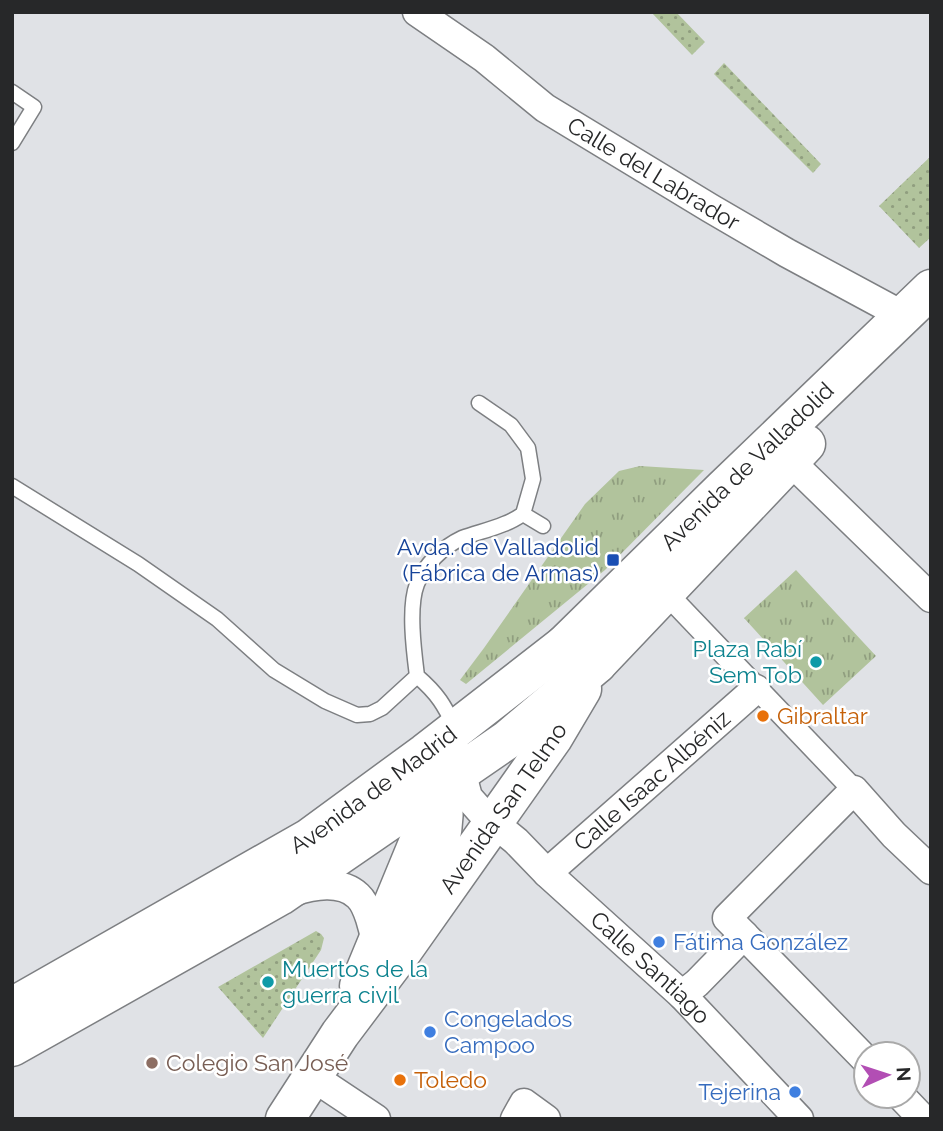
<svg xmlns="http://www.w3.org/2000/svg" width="943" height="1131" font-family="Raleway,sans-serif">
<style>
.grass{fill:url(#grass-dots)}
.park{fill:url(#park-tufts)}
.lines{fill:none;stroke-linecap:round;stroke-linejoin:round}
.service-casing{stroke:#7d7f82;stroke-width:17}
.pedestrian-casing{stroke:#7d7f82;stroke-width:24}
.minor-casing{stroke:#7d7f82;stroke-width:31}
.secondary-casing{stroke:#7d7f82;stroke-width:41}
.primary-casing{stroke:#7d7f82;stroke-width:41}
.service{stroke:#fff;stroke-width:14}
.pedestrian{stroke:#fff;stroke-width:21}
.minor{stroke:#fff;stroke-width:28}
.secondary{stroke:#fff;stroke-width:38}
.primary{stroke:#fff;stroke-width:38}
.transit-dot{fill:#1a4fb4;stroke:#fff;stroke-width:2.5}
.culture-dot{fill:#0f9aa8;stroke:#fff;stroke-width:2.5}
.food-dot{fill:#e8710a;stroke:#fff;stroke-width:2.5}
.shop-dot{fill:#3f7fe0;stroke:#fff;stroke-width:2.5}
.education-dot{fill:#8d6e63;stroke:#fff;stroke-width:2.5}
.labels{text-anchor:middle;stroke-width:5;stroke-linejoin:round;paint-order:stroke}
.street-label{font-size:23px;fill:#272829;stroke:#fff}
.transit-label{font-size:23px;fill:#164399;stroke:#fff;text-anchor:end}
.culture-label{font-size:23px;fill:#0d838f;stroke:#fff;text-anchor:end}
.food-label{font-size:23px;fill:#c56008;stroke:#fff;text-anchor:start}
.shop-label{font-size:23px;fill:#366cbe;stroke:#fff;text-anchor:start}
.education-label{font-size:23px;fill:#785e54;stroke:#fff;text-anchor:start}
</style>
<defs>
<pattern id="grass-dots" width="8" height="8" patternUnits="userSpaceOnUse" patternTransform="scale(1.75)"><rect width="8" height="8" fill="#b1c39c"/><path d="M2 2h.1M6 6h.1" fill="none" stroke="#909e7f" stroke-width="1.8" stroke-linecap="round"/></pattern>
<pattern id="park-tufts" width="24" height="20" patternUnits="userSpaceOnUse" patternTransform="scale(1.75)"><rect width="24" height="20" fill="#b1c39c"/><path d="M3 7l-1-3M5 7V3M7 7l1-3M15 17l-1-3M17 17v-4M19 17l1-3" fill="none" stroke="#909e7f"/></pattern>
</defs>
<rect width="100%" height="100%" fill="#e0e2e6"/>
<!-- grass -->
<path class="grass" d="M651 12H676L705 42 692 55Z
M724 63 821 164 813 173 714 74Z
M931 156V237L919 248 879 206Z
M316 931 321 934 324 938 321 950 263 1038 218 987Z"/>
<!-- park -->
<path class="park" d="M640 466 704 470 605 570 466 684 460 680 484 648 585 504 619 471Z
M796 570 876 656 823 705 744 618Z"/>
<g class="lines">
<!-- service casing -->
<g class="service-casing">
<path id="service" d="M12 92 34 107 12 143
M12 486 138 564 217 619 274 670 325 701 357 715 370 714 382 708 417 676C438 694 444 705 456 729
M523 514 543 526
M417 676C414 652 408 607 417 584 425 564 443 547 462 538 475 533 490 530 504 524 510 522 517 518 523 514L533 479 528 448 511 425 479 403"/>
</g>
<!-- pedestrian casing -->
<g class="pedestrian-casing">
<path id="pedestrian" d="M666 593 854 790"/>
</g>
<!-- minor casing -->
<g class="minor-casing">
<g id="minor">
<path id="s1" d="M417 12 484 58 545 108 710 208 787 253 902 315"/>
<path d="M789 460 931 598"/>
<path id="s2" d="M460 756 461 771 468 797 484 815 516 841 547 873 682 995 799 1119"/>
<path id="s3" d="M547 873 756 689"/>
<path d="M293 892C313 885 341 880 358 896 368 905 374 931 376 944"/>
<path d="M426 898C442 865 453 825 447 788"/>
<path d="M744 935 866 1060"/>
<path d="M682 995 697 983 744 935 727 918 854 790 894 835 931 870"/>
<path d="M313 1077 376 1119"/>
<path d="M901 1096 923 1119"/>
<path d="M515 1119 524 1103 546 1119"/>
</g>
</g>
<!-- secondary casing -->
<g class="secondary-casing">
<g id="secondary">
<path id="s4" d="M564 645 723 489 931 289"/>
<path d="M597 664 806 444"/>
</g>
</g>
<!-- primary casing -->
<g class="primary-casing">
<g id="primary">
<path d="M359 986 418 843 446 781"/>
<path id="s5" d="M12 1007 309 838 425 753 564 645"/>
<path d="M12 1047 280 896 507 740 597 664"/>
<path id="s6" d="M285 1119 340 1034 404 949 553 738 582 689"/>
</g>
</g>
<!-- service -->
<use href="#service" class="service"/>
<!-- pedestrian -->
<use href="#pedestrian" class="pedestrian"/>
<!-- minor -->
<use href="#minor" class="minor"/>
<!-- secondary -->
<use href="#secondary" class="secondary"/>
<!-- primary -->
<use href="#primary" class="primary"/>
</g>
<!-- markers -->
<rect class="transit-dot" x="606" y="553" width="14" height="14" rx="3.5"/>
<g class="culture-dot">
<circle cx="816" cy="662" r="7"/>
<circle cx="268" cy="982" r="7"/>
</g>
<g class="food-dot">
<circle cx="763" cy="716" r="7"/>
<circle cx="400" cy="1080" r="7"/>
</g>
<g class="shop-dot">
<circle cx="659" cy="942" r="7"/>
<circle cx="430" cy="1032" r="7"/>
<circle cx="795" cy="1092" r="7"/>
</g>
<circle class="education-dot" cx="152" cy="1063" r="7"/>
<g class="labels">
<!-- street labels -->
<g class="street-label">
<text dy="8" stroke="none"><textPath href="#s1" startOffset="287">Calle del Labrador</textPath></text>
<text dy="8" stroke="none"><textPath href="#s4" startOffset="256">Avenida de Valladolid</textPath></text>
<text dy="8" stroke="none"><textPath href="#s3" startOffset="140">Calle Isaac Albéniz</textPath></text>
<text dy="8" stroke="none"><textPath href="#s5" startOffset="422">Avenida de Madrid</textPath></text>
<text dy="8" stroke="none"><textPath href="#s6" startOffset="380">Avenida San Telmo</textPath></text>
<text dy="8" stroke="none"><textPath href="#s2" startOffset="292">Calle Santiago</textPath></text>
</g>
<!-- transit labels -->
<g class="transit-label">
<text x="599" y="555">Avda. de Valladolid<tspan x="599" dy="26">(Fábrica de Armas)</tspan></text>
</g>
<!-- culture labels -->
<g class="culture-label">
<text x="802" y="657">Plaza Rabí<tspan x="802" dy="26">Sem Tob</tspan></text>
<text x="282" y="977" text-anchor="start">Muertos de la<tspan x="282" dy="26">guerra civil</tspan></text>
</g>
<!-- food labels -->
<g class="food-label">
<text x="777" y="724">Gibraltar</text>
<text x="414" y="1088">Toledo</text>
</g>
<!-- shop labels -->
<g class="shop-label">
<text x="673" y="950">Fátima González</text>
<text x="444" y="1027">Congelados<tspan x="444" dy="26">Campoo</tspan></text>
<text x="781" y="1100" text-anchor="end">Tejerina</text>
</g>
<!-- education labels -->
<g class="education-label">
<text x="166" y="1071">Colegio San José</text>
</g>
</g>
<!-- border -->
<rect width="943" height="1131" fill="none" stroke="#272829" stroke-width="28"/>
<!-- north arrow -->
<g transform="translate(887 1075) rotate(87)"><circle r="33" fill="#ffffff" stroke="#a9a9a9" stroke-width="2"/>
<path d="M0-5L12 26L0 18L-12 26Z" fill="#b24eb4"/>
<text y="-10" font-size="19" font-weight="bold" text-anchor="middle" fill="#272829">N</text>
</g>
</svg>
